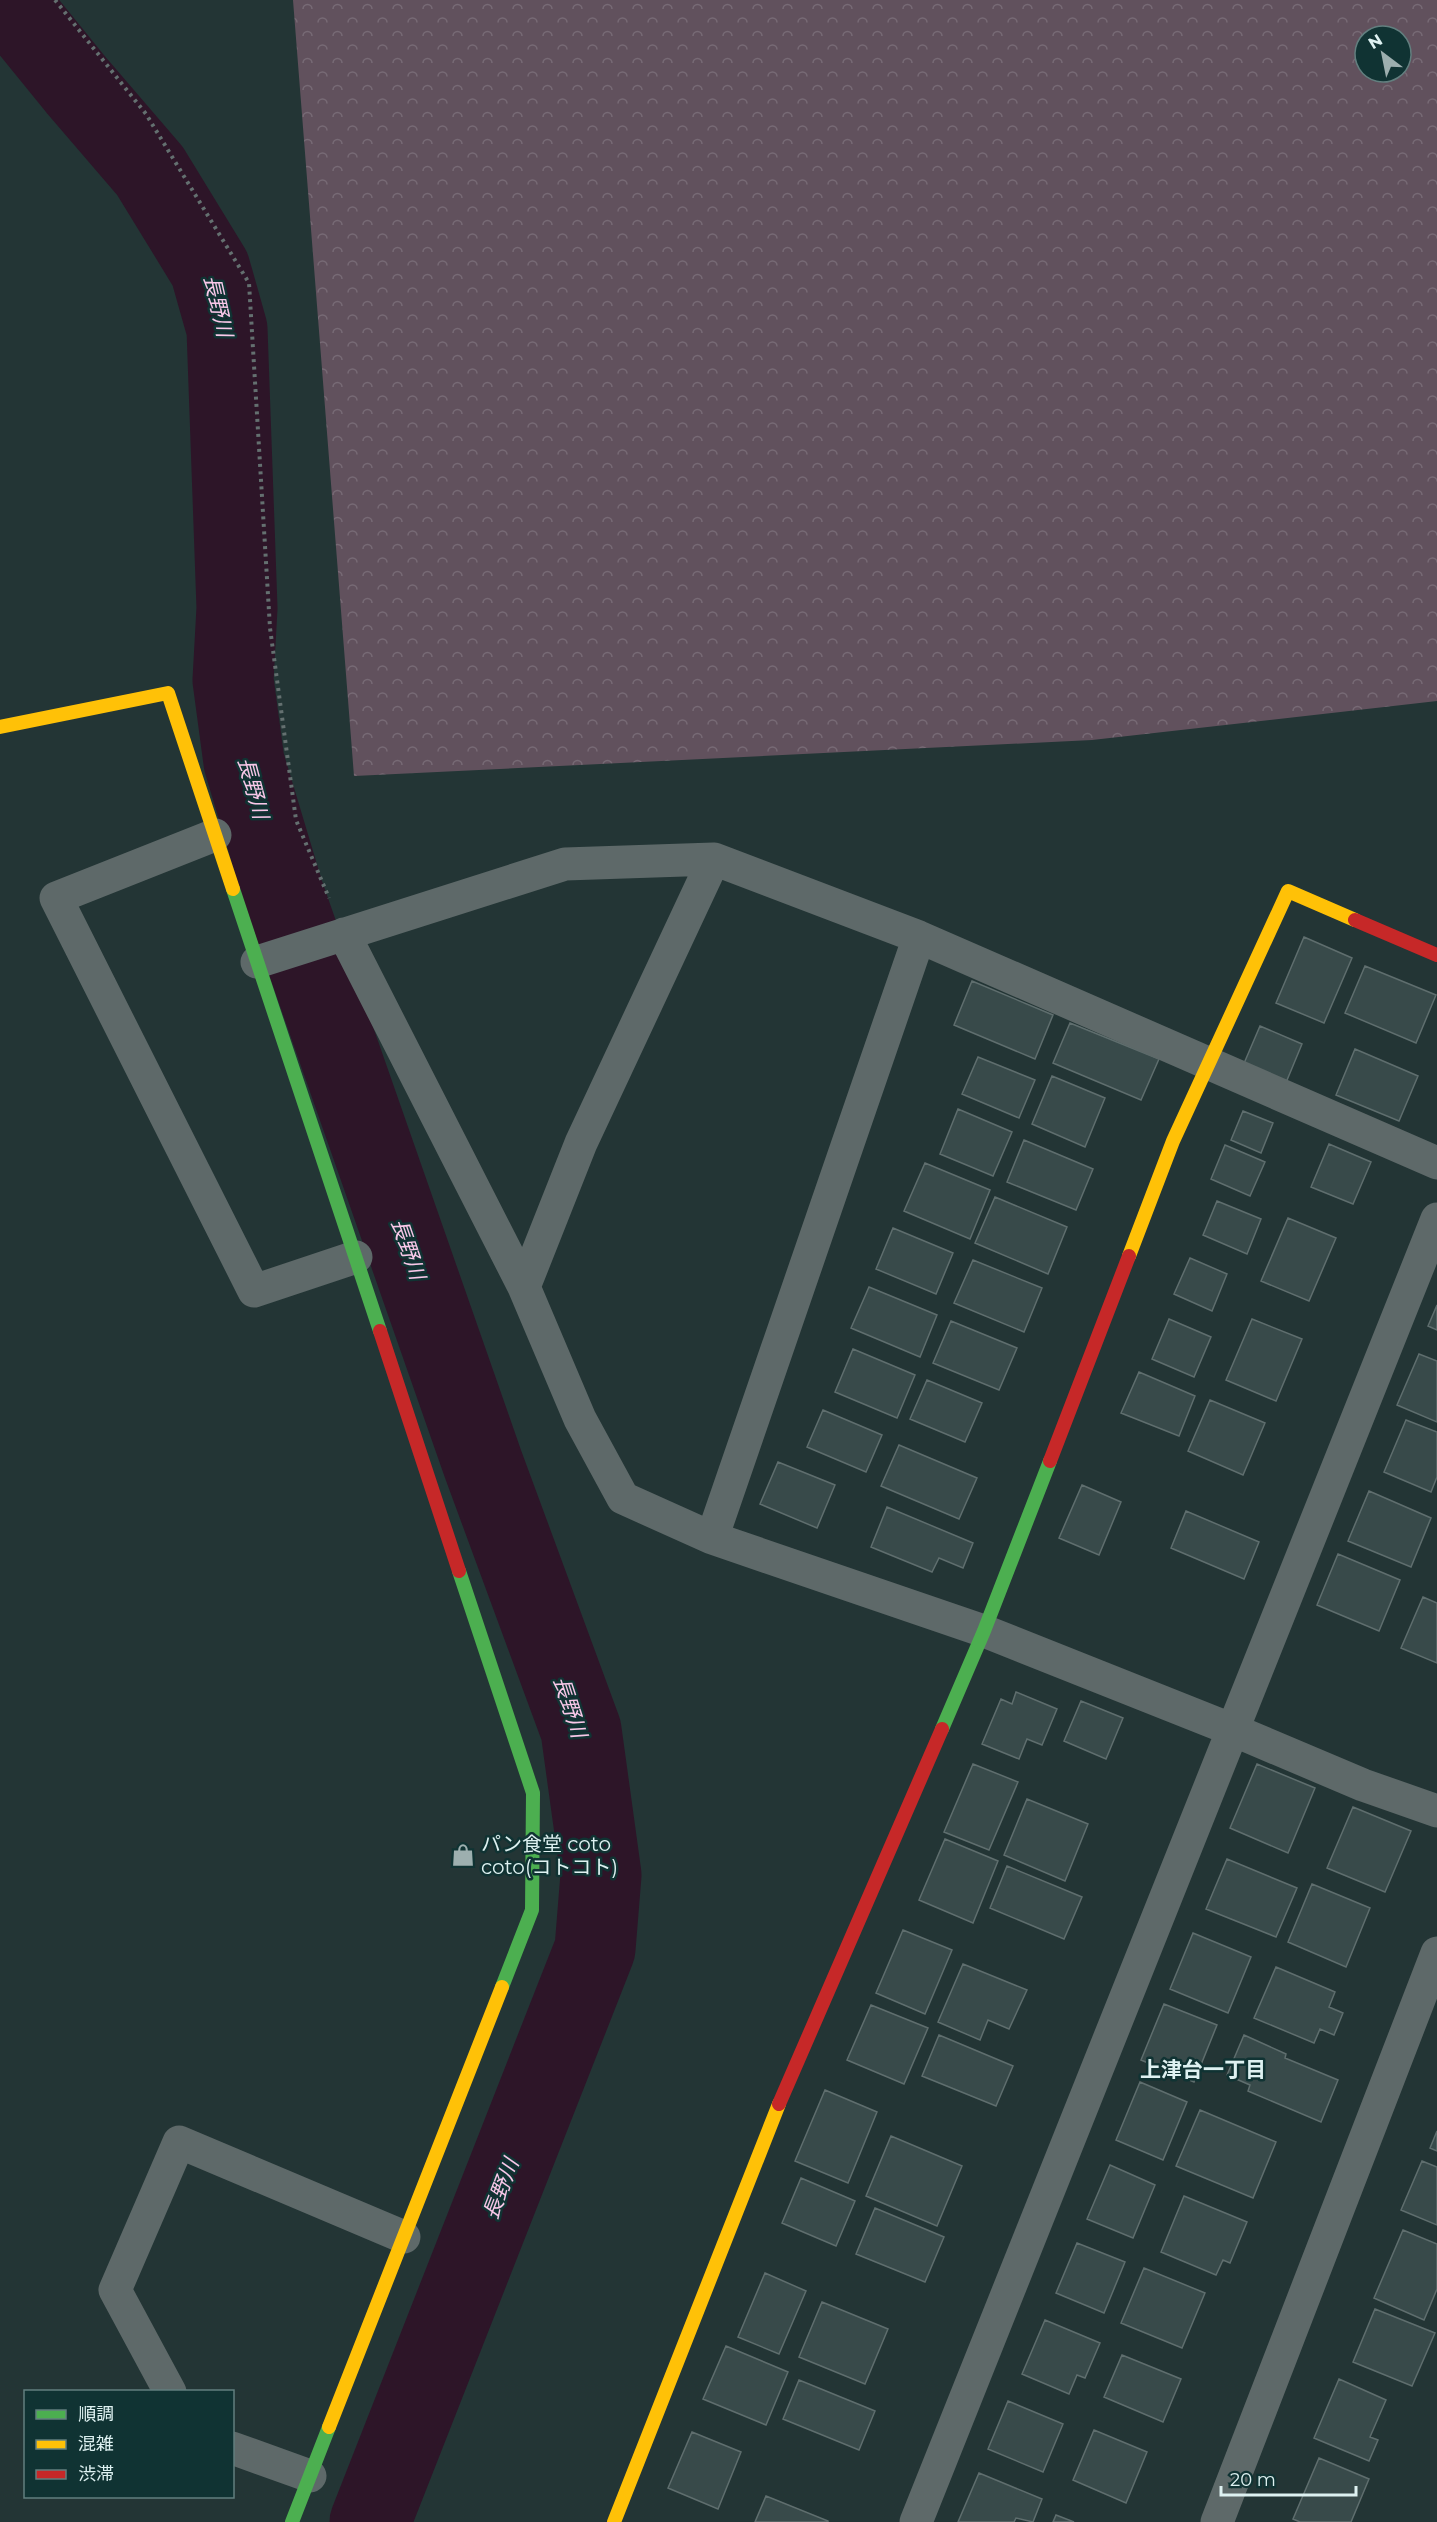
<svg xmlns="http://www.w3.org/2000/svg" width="1437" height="2522" font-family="Montserrat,'Noto Sans JP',sans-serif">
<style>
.forest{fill:url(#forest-crowns);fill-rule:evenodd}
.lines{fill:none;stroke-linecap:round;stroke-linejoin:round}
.river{stroke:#2d1528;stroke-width:81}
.building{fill:#384a4a;stroke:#5f6e6e;stroke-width:1.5}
.path{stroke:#647070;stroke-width:4;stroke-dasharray:3 4.5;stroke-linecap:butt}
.street{stroke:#5e6969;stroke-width:33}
.fast{stroke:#4caf50;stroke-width:14}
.slow{stroke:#ffc107;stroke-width:14}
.jam{stroke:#c62828;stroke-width:14}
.labels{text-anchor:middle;stroke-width:5;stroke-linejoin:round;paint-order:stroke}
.poi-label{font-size:20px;fill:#def1f1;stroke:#103333;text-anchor:start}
.water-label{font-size:21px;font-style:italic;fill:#f9c8e9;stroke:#103333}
.neighbourhood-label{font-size:21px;font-weight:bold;fill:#def1f1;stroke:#103333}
</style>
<defs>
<pattern id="forest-crowns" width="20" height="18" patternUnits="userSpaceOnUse" patternTransform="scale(1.5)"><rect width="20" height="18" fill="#61515d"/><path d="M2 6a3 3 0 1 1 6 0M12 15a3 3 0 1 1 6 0" fill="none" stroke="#776a75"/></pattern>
</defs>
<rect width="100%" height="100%" fill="#233535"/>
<!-- forest -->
<path class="forest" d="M293 0H1437V701L1092 740 354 776ZM1365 36H1401V72H1365Z"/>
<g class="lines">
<!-- river -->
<path class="river" d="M7 0 77 86 150 171 210 269 227 329 237 608 233 680 244 762 283 892 483 1464 581 1730 601 1875 595 1949 370 2522"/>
</g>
<!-- building -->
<path class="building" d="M1304 937 1352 958 1324 1023 1276 1003Z
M1365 966 1436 995 1416 1043 1345 1013Z
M972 981 1053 1015 1035 1059 954 1025Z
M1070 1023 1159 1059 1141 1100 1053 1063Z
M1260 1026 1302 1044 1285 1085 1242 1068Z
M1355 1049 1418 1076 1399 1121 1336 1095Z
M978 1057 1035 1080 1019 1118 962 1094Z
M1052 1076 1105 1098 1085 1147 1032 1124Z
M958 1109 1012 1132 993 1176 940 1154Z
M1243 1111 1273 1123 1261 1153 1231 1140Z
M1024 1140 1093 1169 1076 1210 1007 1182Z
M1329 1144 1371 1162 1353 1204 1311 1187Z
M1225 1145 1265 1162 1250 1196 1211 1179Z
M925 1163 990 1190 970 1239 904 1211Z
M995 1197 1067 1227 1048 1274 975 1243Z
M1217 1201 1261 1219 1247 1254 1203 1235Z
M1288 1218 1336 1238 1309 1301 1261 1281Z
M893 1228 953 1253 936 1294 876 1269Z
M1190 1258 1227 1274 1212 1311 1174 1294Z
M973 1260 1042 1288 1024 1332 954 1303Z
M869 1287 937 1315 920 1357 851 1328Z
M1437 1305V1330L1428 1326Z
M1169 1319 1211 1337 1194 1377 1152 1359Z
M1252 1319 1302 1339 1276 1401 1226 1380Z
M951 1321 1017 1348 999 1390 933 1363Z
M853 1349 915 1375 897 1418 835 1392Z
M1419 1354 1437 1361V1422L1397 1405Z
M1139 1372 1195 1396 1179 1436 1121 1413Z
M927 1380 982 1403 965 1442 910 1419Z
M1210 1400 1265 1423 1243 1475 1188 1451Z
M823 1410 882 1435 866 1472 807 1447Z
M1406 1420 1437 1432V1477L1431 1492 1384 1472Z
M899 1445 977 1478 959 1519 881 1486Z
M778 1462 835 1485 817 1528 760 1504Z
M1082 1485 1121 1502 1099 1555 1059 1538Z
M1369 1491 1431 1518 1411 1567 1348 1541Z
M887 1507 973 1543 963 1568 939 1558 932 1572 871 1547Z
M1186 1511 1259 1542 1244 1579 1171 1548Z
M1338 1554 1400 1580 1379 1631 1317 1605Z
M1423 1597 1437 1603V1663L1401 1648Z
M1016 1692 1057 1709 1042 1745 1027 1739 1019 1759 982 1744 1001 1699 1012 1704Z
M1081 1701 1123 1718 1106 1759 1064 1741Z
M973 1764 1018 1782 989 1850 944 1832Z
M1257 1764 1315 1788 1288 1853 1230 1828Z
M1027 1799 1088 1824 1065 1881 1004 1855Z
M1353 1807 1411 1831 1385 1892 1327 1868Z
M945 1839 998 1861 973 1923 919 1900Z
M1227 1859 1297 1888 1276 1937 1206 1909Z
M1007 1866 1082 1897 1064 1939 990 1908Z
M1312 1884 1370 1908 1346 1967 1288 1942Z
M903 1930 952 1950 925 2014 876 1993Z
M1193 1933 1251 1957 1228 2013 1170 1989Z
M963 1964 1027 1990 1009 2029 988 2020 980 2040 938 2022Z
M1276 1967 1335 1992 1329 2007 1343 2013 1334 2035 1320 2029 1314 2043 1254 2018Z
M1164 2004 1217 2025 1194 2082 1141 2060Z
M871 2005 928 2028 904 2084 847 2060Z
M939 2035 1013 2066 996 2106 922 2076Z
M1244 2035 1286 2054 1285 2058 1338 2080 1321 2122 1248 2091 1250 2085 1227 2075Z
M1140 2082 1187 2102 1163 2160 1116 2140Z
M825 2090 877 2112 848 2183 795 2161Z
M1200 2110 1276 2142 1253 2198 1176 2166Z
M1437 2131V2151L1430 2148Z
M891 2136 962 2166 937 2226 866 2196Z
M1422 2161 1437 2167V2225L1401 2210Z
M1110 2165 1155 2185 1133 2238 1087 2219Z
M801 2178 855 2201 836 2246 782 2223Z
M1184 2196 1247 2222 1230 2263 1223 2260 1216 2275 1161 2252Z
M875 2208 944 2237 925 2282 856 2254Z
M1403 2230 1437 2244V2289L1424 2320 1374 2298Z
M1077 2243 1125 2262 1104 2313 1056 2293Z
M1144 2268 1205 2293 1182 2348 1121 2323Z
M765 2273 806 2291 779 2354 738 2337Z
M822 2302 888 2329 865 2384 799 2357Z
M1375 2309 1435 2333 1412 2386 1353 2362Z
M1045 2320 1100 2343 1085 2378 1077 2375 1069 2394 1022 2374Z
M726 2346 788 2372 766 2425 703 2399Z
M1122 2355 1181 2379 1163 2422 1104 2397Z
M1339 2379 1386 2400 1370 2437 1378 2440 1369 2461 1314 2438Z
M799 2380 875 2411 859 2450 783 2419Z
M1008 2401 1063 2424 1043 2472 988 2449Z
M1094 2430 1147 2452 1126 2503 1073 2480Z
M692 2432 741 2452 718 2509 668 2488Z
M1319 2458 1369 2479 1351 2522H1300L1293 2519Z
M979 2473 1042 2499 1033 2522 1016 2518 1014 2522H958Z
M766 2496 828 2521V2522H755Z
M1056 2515 1074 2522H1053Z"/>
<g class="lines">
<!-- path -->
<path class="path" d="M55 0 146 114 249 283 270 628 296 820 329 898"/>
<!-- street -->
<path class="street" d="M215 835 56 898 254 1291 356 1257
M714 859 581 1143 524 1287 580 1419 623 1498 712 1538 984 1631 1233 1730 1363 1785 1437 1811
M344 934 524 1287
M257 962 565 864 714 859 919 937 1437 1163
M712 1538 919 937
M170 2392 115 2290 179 2142 404 2237
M232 2448 310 2476
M916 2522 1437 1219
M1217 2522 1437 1953"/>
<!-- fast -->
<path class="fast" d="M233 889 380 1331
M459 1571 533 1793 532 1910 502 1987
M942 1729 984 1631 1050 1461
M292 2522 329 2427"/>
<!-- slow -->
<path class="slow" d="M0 727 168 693 233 889
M1129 1256 1173 1141 1288 891 1355 920
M329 2427 502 1987
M614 2522 779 2104"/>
<!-- jam -->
<path class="jam" d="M1355 920 1437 955
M380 1331 459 1571
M1050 1461 1129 1256
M779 2104 942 1729"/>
</g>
<!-- icons -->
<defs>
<g id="shop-bare" transform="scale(1.8)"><path d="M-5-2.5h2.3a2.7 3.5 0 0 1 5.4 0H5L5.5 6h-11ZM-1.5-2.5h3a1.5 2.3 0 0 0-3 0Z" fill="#9dafaf" stroke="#103333" stroke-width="2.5" paint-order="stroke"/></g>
</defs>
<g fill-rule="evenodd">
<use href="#shop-bare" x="463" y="1855"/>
</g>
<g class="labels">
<!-- poi labels -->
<g class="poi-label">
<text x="481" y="1851">パン食堂 coto<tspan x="481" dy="23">coto(コトコト)</tspan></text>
</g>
<!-- water labels -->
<g class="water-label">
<text transform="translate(218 306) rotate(77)" y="7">長野川</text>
<text transform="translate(253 788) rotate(75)" y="7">長野川</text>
<text transform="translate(408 1249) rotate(71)" y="7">長野川</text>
<text transform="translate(570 1707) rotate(72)" y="7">長野川</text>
<text transform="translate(501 2189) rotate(-69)" y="7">長野川</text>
</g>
<!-- neighbourhood labels -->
<g class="neighbourhood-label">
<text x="1203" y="2077">上津台一丁目</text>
</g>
</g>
<!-- legend -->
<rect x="24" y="2390" width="210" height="108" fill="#103333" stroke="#627f7f" stroke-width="1.5"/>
<rect x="36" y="2410" width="30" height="9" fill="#4caf50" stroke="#627f7f" stroke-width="1.5"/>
<text x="78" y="2420" font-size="18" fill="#def1f1">順調</text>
<rect x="36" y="2440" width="30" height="9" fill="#ffc107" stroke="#627f7f" stroke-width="1.5"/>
<text x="78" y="2450" font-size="18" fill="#def1f1">混雑</text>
<rect x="36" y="2470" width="30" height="9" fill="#c62828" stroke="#627f7f" stroke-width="1.5"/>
<text x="78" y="2480" font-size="18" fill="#def1f1">渋滞</text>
<!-- north arrow -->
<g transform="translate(1383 54) rotate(328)"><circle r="28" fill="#103333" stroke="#627f7f" stroke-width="1.5"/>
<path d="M0-4.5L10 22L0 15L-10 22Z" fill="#9dafaf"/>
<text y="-9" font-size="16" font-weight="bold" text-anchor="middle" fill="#def1f1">N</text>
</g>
<!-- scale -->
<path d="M1221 2486v9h135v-9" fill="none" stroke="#def1f1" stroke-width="3"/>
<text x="1230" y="2486" font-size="18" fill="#def1f1" stroke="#103333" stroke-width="4.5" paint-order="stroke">20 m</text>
</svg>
